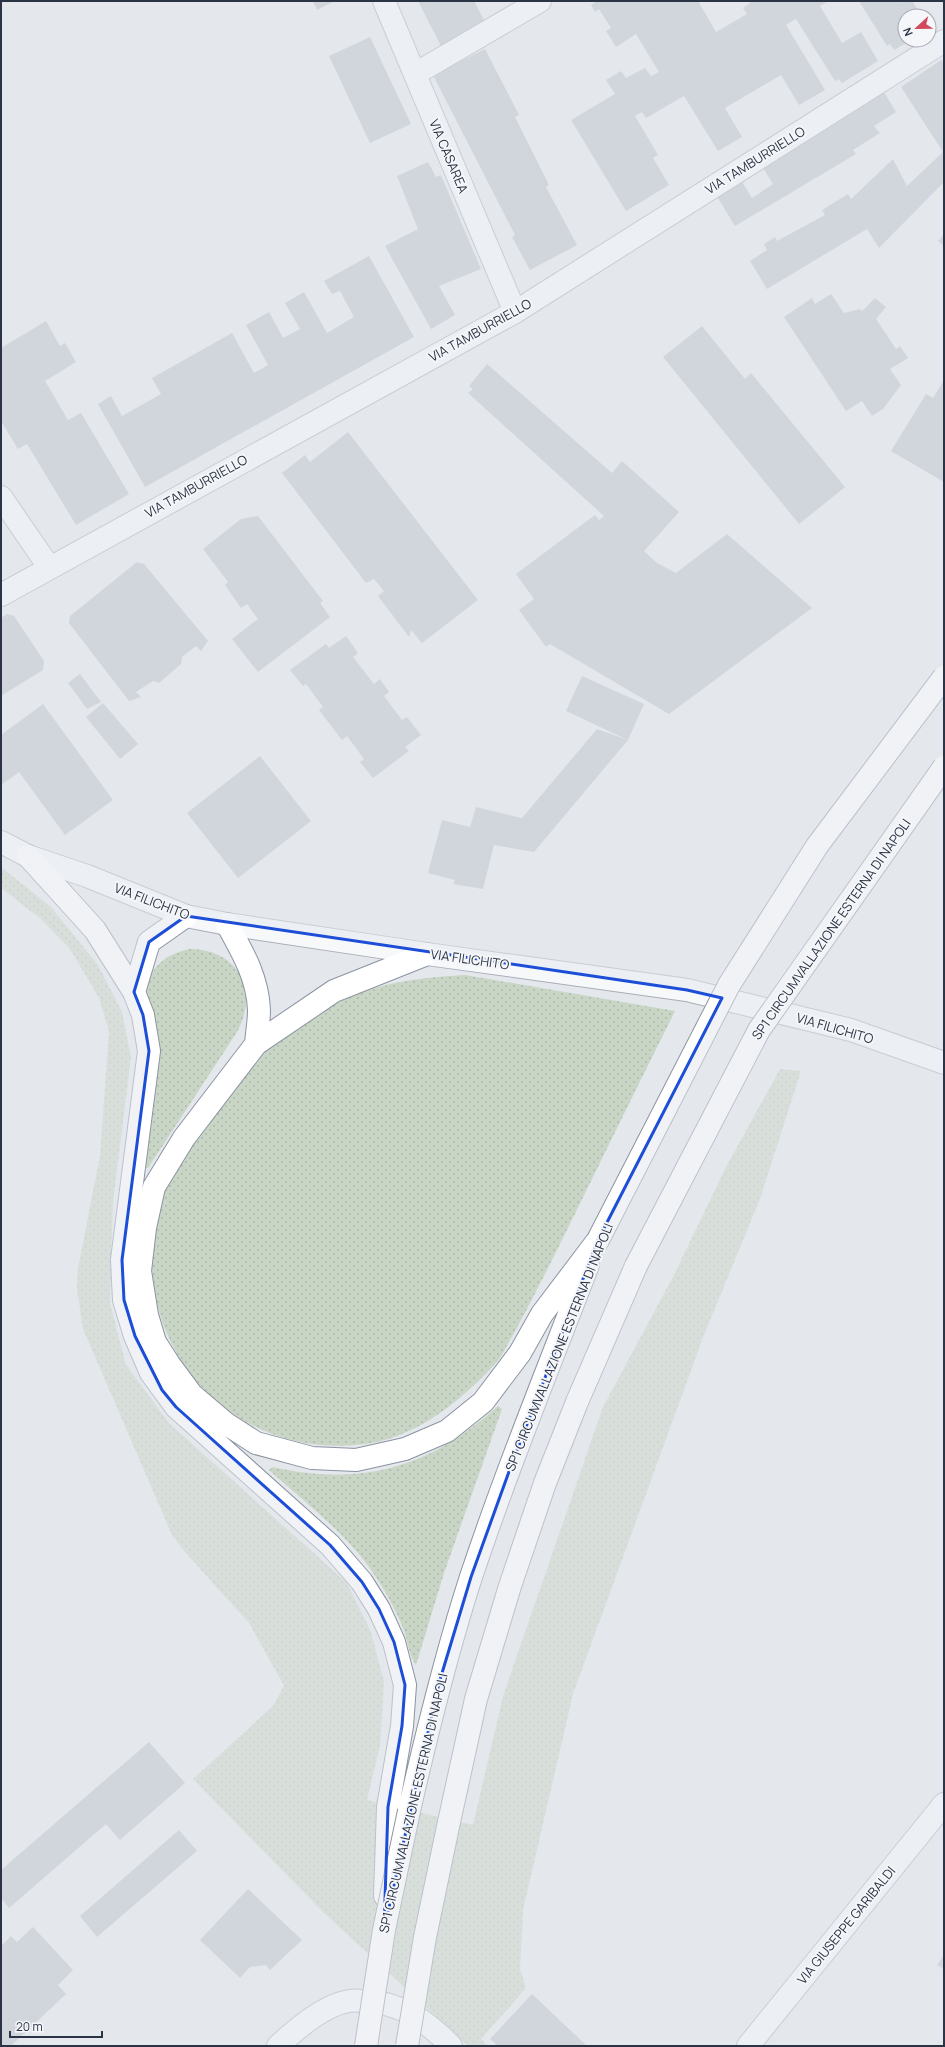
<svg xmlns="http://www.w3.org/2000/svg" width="945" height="2047" font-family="Manrope,sans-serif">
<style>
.green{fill:url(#green-dots)}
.building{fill:#bbc0ca}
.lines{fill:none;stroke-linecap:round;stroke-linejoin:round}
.minor-casing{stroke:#a9aeb7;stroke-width:24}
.tertiary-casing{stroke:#a9aeb7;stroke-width:24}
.trunk-casing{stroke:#8b94a3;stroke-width:24}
.minor{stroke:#f7f8fa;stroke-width:22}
.tertiary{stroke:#f7f8fa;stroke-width:22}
.trunk{stroke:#fff;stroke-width:22}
.trunk-bridge-casing{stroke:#8b94a3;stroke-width:24;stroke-linecap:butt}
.trunk-bridge{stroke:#fff;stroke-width:22}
.marked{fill:none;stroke:#1d4ed8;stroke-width:3;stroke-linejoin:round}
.labels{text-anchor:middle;stroke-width:4;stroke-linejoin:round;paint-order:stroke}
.street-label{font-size:13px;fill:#2b3445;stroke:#f4f6f9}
</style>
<defs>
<pattern id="green-dots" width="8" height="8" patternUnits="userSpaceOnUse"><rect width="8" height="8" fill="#c9d6c5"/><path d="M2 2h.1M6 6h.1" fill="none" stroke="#adb8ab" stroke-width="1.8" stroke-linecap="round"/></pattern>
</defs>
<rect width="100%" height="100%" fill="#e4e7ec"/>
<!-- green -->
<path class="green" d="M1 867 51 907 98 965 122 1012 131 1057 113 1202 110 1303 126 1365 169 1423 347 1583 371 1632 384 1682 380 1746 367 1800 473 1825 503 1696 603 1407 674 1275 726 1167 780 1069 801 1071 760 1199 704 1335 573 1694 523 1910 520 1969 526 1988 481 2039 488 2046H468L324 1913 193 1779 273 1706 284 1686 249 1623 185 1552 172 1535 83 1329 77 1289 78 1268 100 1156 109 1031 99 998 70 949 41 919 1 888Z
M189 949C238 949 260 990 237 1032L148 1168H145L144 997C149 969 161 956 189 949Z
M465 975 675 1011C635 1091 596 1171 556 1252 542 1280 528 1307 513 1335 507 1344 503 1355 496 1363 467 1394 434 1423 394 1437 371 1445 345 1447 321 1445 203 1434 128 1321 159 1208 170 1167 204 1127 230 1095 239 1083 248 1069 258 1058 286 1029 340 997 379 987 407 979 436 977 465 975Z
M498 1406 502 1409 444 1573 416 1665C408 1654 408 1640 403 1628 397 1613 389 1598 381 1585 353 1538 309 1506 269 1470L272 1467C363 1487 429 1468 498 1406Z"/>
<!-- building -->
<path class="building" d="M313 1H335L317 10Z
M418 1H474L487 26 442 48Z
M597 1H698L716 32 747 14 743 8 750 3 749 1H828L820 6 842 43 861 32 878 61 842 83 839 79 835 81 796 19 786 25 825 90 799 105 781 75 725 108 742 137 718 151 684 96 646 118 642 112 635 116 658 155 653 158 669 185 626 211 571 120 615 94 606 80 621 71 626 78 645 68 651 76 659 72 636 34 616 47 606 31 611 28 599 9 595 12 591 5Z
M859 1H899L901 3 905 1H912L922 16H905V40H911L894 50 890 44 887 46Z
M370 37 411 124 370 143 329 56Z
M485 49 519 115 515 117 549 185 546 187 577 245 530 270 512 237 515 235 433 75Z
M941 60 944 64V182L879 248 867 229 767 289 750 261 767 250 764 244 775 237 777 241 825 215 822 210 848 194 851 199 893 159 907 186 943 152 901 87Z
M881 87 896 112 874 126 880 133 853 150 856 154 735 226 713 190 738 175 752 198 773 184 760 163Z
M428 162 436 177 441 175 481 269 439 286 455 315 431 329 385 246 418 229 397 176Z
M944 234V246L938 241Z
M369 256 414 337 145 487 98 404 111 396 122 416 161 394 152 378 232 333 254 373 268 365 246 325 269 312 283 338 300 329 285 303 304 292 327 333 354 317 340 291 332 294 324 281Z
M831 294 844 313 860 309 862 311 875 298 886 307 876 319 896 349 900 346 908 358 890 369 901 385 883 409 872 416 862 401 846 411 784 317 812 298 815 304Z
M46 321 60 346 65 343 76 362 45 381 68 420 81 413 129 494 76 525 27 444 18 449 1 421V348Z
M702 326 745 379 751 373 845 487 799 524 663 357Z
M487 364 612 473 622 461 679 512 644 551 657 563 676 573 727 534 812 608 669 714 550 644 546 647 519 610 534 599 516 574 595 515 599 520 604 516 468 393 473 389 469 386Z
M944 380V482L891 451 926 394 933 398Z
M348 432 478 600 422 643 411 630 409 637 378 596 384 591 374 579 366 583 282 473 305 455 310 462Z
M258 516 323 601 320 603 330 617 258 672 232 639 258 619 247 604 241 608 225 585 228 582 203 549 241 519Z
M137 562 144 564 208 641 201 651 196 646 182 657 181 664 159 683 153 681 136 692 141 697 129 701 69 623 70 616Z
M7 614 14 616 44 661 43 670 1 696V618Z
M346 636 358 653 353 657 374 684 380 679 389 692 384 696 402 720 407 717 421 735 405 747 409 751 373 778 360 762 364 759 347 736 342 740 319 710 323 707 306 684 303 686 290 670 326 644 329 648Z
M80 674 101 702 87 709 68 683Z
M582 676 644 704 628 740 566 711Z
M103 703 138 744 120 759 86 717Z
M43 704 113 800 65 835 19 772 1 785V735Z
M597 729 628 740 534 852 494 845 483 889 453 884 455 880 428 873 442 820 470 827 476 807 522 818Z
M260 756 311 821 238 878 187 813Z
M149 1742 185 1783 120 1840 106 1824 9 1908 1 1898V1870Z
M179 1830 197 1851 97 1937 80 1916Z
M248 1889 302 1940 270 1970 266 1965 250 1967 240 1978 200 1940Z
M33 1927 73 1970 58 1985 66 1994 11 2046H1V1946L11 1936 17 1942Z
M944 1955V1969L937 1965Z
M532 1994 587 2046H498L490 2039Z"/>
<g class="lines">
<!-- minor casing -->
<g class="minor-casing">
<path id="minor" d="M384 1 515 312
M415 74 540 1
M1 497 49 567
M278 2046C296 2029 324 2005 349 2001 354 2000 360 2001 364 2001 400 2002 427 2021 451 2046
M748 2046 944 1804"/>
</g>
<!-- tertiary casing -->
<g class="tertiary-casing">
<path id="tertiary" d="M1 595 515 312 944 41
M1 842 28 856 87 876 186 916 227 924 427 954 687 990 851 1030 944 1063"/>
</g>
<!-- trunk casing -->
<g class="trunk-casing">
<path id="trunk" d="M28 856 95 930 134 992 143 1015 149 1051 122 1260 124 1300 135 1336 151 1373 176 1407 330 1545 362 1582 379 1609 394 1642 405 1685 402 1726 388 1807 385 1896
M227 924C242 951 258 978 259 1010 259 1021 257 1032 256 1044
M427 954 334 991 256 1044 184 1138 154 1187 145 1228 140 1271 147 1315 155 1342 169 1364 192 1395 225 1423 256 1443 312 1458 356 1460 405 1449 447 1431 483 1402 520 1353 542 1314 598 1240
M134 992 149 942 186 916
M409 1811C427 1732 446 1654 471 1577 506 1472 548 1369 588 1265
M449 1822 476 1699 510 1586 545 1483 577 1402 636 1266"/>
</g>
<!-- minor -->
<use href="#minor" class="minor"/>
<!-- tertiary -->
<use href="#tertiary" class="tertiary"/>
<!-- trunk -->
<use href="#trunk" class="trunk"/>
<!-- trunk-bridge casing -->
<g class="trunk-bridge-casing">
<path id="trunk-bridge" d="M598 1240 729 985 817 846 944 677
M636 1266 759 1030 944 767
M366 2046 384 1930 409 1811
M407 2046 425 1937 449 1822"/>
</g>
<!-- trunk-bridge -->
<use href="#trunk-bridge" class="trunk-bridge"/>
</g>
<!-- marked area -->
<path d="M0 0H945V2047H0ZM186 916 687 990 722 998 598 1240 511 1466 471 1577 439 1683 384 1930 388 1807 402 1726 405 1685 394 1642 379 1609 362 1582 330 1545 176 1407 162 1390 135 1336 124 1300 122 1260 149 1051 143 1015 134 992 149 942Z" fill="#e4e7ec" fill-opacity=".55" fill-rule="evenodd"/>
<path class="marked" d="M186 916 687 990 722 998 598 1240 511 1466 471 1577 439 1683 384 1930 388 1807 402 1726 405 1685 394 1642 379 1609 362 1582 330 1545 176 1407 162 1390 135 1336 124 1300 122 1260 149 1051 143 1015 134 992 149 942Z"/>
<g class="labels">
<!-- street labels -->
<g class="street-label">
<text transform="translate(449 156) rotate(67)" y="5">VIA CASAREA</text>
<text transform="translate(755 160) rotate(-32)" y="5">VIA TAMBURRIELLO</text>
<text transform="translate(480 330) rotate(-29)" y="5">VIA TAMBURRIELLO</text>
<text transform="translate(196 486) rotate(-29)" y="5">VIA TAMBURRIELLO</text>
<text transform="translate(152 901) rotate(21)" y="5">VIA FILICHITO</text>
<text transform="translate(831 929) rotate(-55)" y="5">SP1 CIRCUMVALLAZIONE ESTERNA DI NAPOLI</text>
<text transform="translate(470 959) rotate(8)" y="5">VIA FILICHITO</text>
<text transform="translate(835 1028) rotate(16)" y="5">VIA FILICHITO</text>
<text transform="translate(559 1347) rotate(-68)" y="5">SP1 CIRCUMVALLAZIONE ESTERNA DI NAPOLI</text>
<text transform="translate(413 1803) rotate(-77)" y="5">SP1 CIRCUMVALLAZIONE ESTERNA DI NAPOLI</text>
<text transform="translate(846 1925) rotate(-51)" y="5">VIA GIUSEPPE GARIBALDI</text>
</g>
</g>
<!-- border -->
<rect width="945" height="2047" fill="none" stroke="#2b3445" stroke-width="4"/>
<!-- north arrow -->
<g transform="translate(917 28) rotate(248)"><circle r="19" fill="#f4f6f9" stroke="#a4a8b1"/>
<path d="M0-3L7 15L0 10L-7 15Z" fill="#d1495b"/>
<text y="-6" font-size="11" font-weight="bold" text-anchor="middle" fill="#2b3445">N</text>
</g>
<!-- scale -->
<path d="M10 2031v6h92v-6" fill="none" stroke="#2b3445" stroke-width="2"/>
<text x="16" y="2031" font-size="12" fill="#2b3445" stroke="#f4f6f9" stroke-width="3" paint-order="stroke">20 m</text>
</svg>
